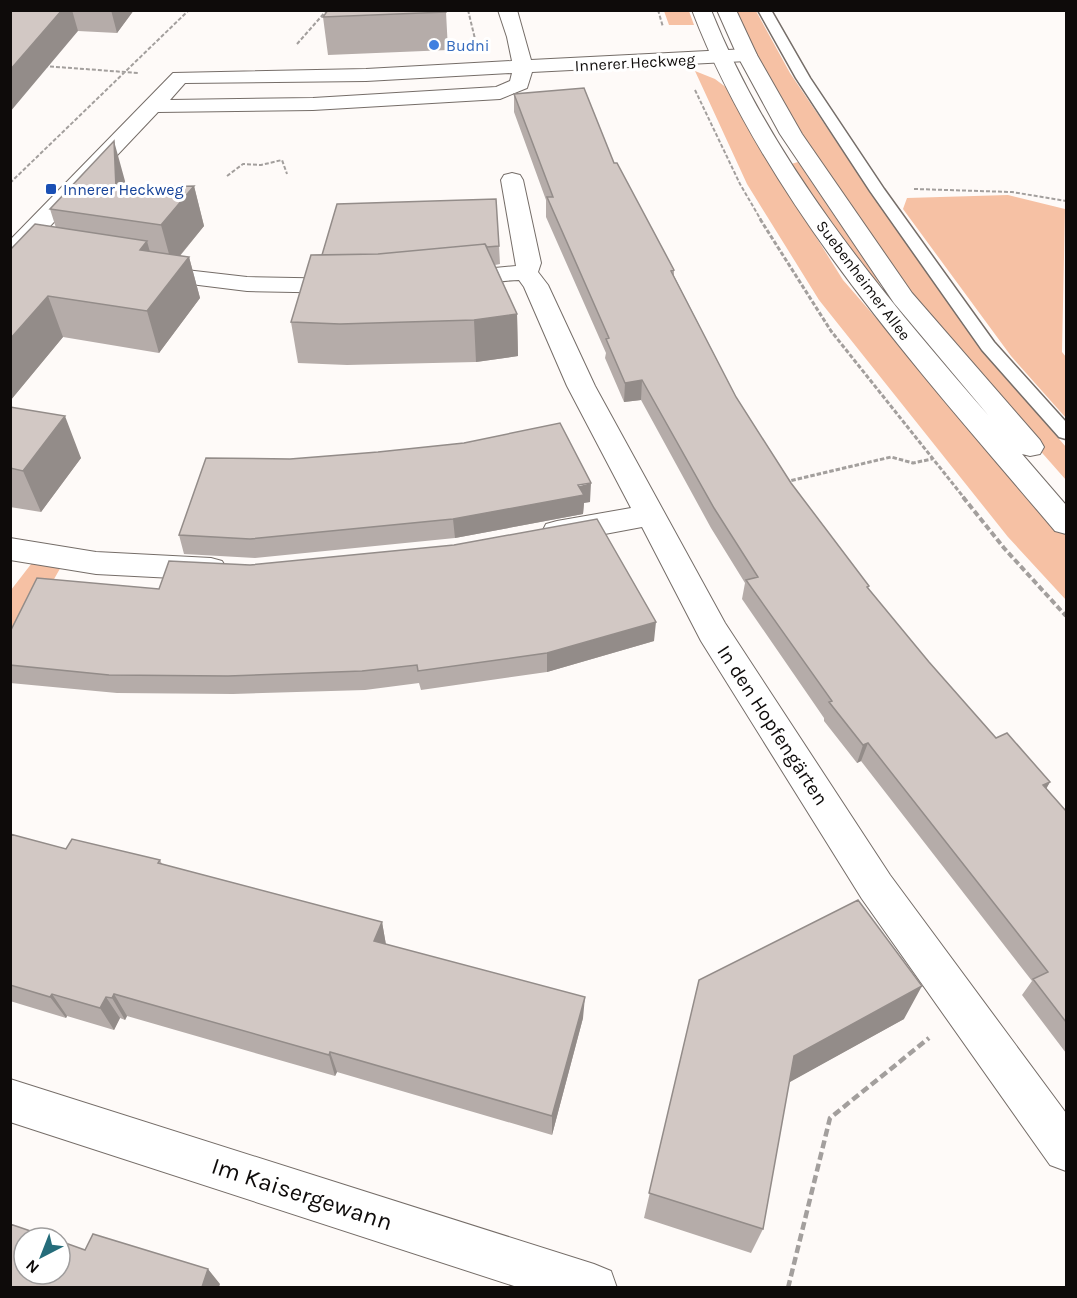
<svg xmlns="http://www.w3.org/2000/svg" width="1077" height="1298" font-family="Karla,sans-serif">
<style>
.green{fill:#f6c1a4}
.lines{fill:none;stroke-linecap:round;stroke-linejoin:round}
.lane-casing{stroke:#756d68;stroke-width:3}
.street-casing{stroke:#756d68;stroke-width:2}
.secondary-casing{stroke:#756d68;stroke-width:2}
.path-far3{stroke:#a39f9d;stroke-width:2;stroke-dasharray:4 2;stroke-linecap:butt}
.path-far2{stroke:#a39f9d;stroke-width:3;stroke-dasharray:4.5 2;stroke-linecap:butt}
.path-far1{stroke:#a39f9d;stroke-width:4;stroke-dasharray:6 3;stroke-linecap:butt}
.path{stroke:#a39f9d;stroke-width:4.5;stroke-dasharray:8 4;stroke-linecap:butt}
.lane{fill:#fff;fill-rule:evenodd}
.street{fill:#fff;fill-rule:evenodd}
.secondary{fill:#fff;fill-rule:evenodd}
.wall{fill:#b5aca9}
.shaded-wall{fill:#938c89}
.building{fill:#d2c8c4;stroke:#938c89;stroke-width:1.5}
.shop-dot{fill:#3f7fe0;stroke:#fff;stroke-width:2}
.transit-dot{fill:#1a4fb4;stroke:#fff;stroke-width:2}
.labels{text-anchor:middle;stroke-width:6;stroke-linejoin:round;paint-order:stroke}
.far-shop-label{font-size:16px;fill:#366cbe;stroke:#fff;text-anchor:start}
.far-street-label{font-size:16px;fill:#0e0b0a;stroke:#fff}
.far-transit-label{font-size:16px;fill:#164399;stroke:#fff;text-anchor:start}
.street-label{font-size:20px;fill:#0e0b0a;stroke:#fff}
.near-street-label{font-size:24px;fill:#0e0b0a;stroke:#fff}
</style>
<rect width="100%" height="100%" fill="#fefaf8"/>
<!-- green -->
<path class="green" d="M664 11H689L694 25H669Z
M733 11H756L790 73 869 190 986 354 1066 447V480C958 358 855 229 774 86 760 61 745 37 733 11Z
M695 71 715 79 727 88 783 184 843 280 1066 536V600L1008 537 819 300 747 184Z
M798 162 875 276 900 320 861 270 791 164Z
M1008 195 1065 209 1062 352 1066 357V418L1011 356 903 209 907 198Z
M66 558 11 655V590L35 559Z"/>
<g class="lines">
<!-- lane casing -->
<g class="lane-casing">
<path id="lane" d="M758 10H771L810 78 884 189 994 342 1066 422V439L1059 437 982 350 870 191 796 78Z"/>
</g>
<!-- street casing -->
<g class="street-casing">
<path id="street" d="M498 10H517L531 60 747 49 754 51 757 55 754 59 747 61 532 72 527 88 500 99 313 110 158 112 19 259 10 261V240L173 73 366 69 512 61 507 37ZM512 73 510 81 496 87 313 98 170 100 185 83 366 81Z
M512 173 520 175 523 180 541 263 538 272 548 285 595 386 725 623 890 875 1066 1113V1171L1050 1165 862 899 701 641 642 527 557 543 546 540 542 532 546 524 557 521 631 508 567 386 524 287 519 280C495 280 467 290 444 284L441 279 444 274 453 272 516 266 501 180 504 175Z
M151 266 247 277 348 279 357 281 360 286 357 291 348 293 247 291 142 278 139 273 142 268Z
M10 538 96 552 211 558 222 561 227 569 222 577 211 580 96 574 10 560Z
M10 1079 594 1264 611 1271 617 1288H520L10 1122Z"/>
</g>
<!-- secondary casing -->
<g class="secondary-casing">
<path id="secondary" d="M692 10H711C772 163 881 292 988 415L894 303 780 134 737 55 717 10H736L757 55 802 134 912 293 1040 440 1044 447 1040 454 1030 456 1022 454 1066 505V534L1055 531C923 375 766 204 692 10Z"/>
</g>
<!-- path-far3 -->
<path class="path-far3" d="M468 10 475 39
M658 10 663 27
M297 44 327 10
M44 66 138 73
M695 90 740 184 761 220
M227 176 243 164 261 165 282 160 287 174
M10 183 189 10
M914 189 1012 192 1066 201"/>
<!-- path-far2 -->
<path class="path-far2" d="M760 219 831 331 965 499
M785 482 891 457 913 463 932 459"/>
<!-- path-far1 -->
<path class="path-far1" d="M963 497 1004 548 1066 616"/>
<!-- path -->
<path class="path" d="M788 1288 830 1118 929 1038"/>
<!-- lane -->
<use href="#lane" class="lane"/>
<!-- street -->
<use href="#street" class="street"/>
<!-- secondary -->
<use href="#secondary" class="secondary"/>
</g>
<!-- wall -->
<path class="wall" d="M10 10H134L117 33 78 31Z
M446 12 448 50 328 55 323 17Z
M514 94 614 163 674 270V276L736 397 791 483 869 586 868 589 929 662 996 738 1050 782 1046 788 1066 811V1053L1022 995 1032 981 861 761 857 763 824 721V718L742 599 745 583 711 528 641 400 624 402 605 358 606 353 546 217V200L514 112Z
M125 181V188L194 186 204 226 180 256 189 257 200 298 159 353 63 337 10 401 56 228 50 209Z
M499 246 500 264 495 265 517 314 518 356 476 362 347 365 298 363 291 322 311 255Z
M10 407 81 458 41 512 10 507Z
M590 502 584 503 583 514 455 538 255 558 184 554 179 535Z
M654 641 547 672 421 690 419 683 365 690 233 694 117 693 10 683V665Z
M10 834 66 849 160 860 162 864 382 922 386 945 583 1018 552 1135 337 1072 335 1076 127 1016 125 1020 120 1018 114 1030 67 1016 66 1018 10 1001Z
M699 980 904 1019 789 1082 763 1229 751 1253 644 1218Z"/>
<!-- shaded-wall -->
<path class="shaded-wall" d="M62 10H72L78 31 10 112V70Z
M111 10H134L117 33Z
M114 141 125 181 127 220 116 188Z
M194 186 204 226 172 265 161 225Z
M147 241 158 282 140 250Z
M189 257 200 298 159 353 147 311Z
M48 296 63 337 10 401V339Z
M517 314 518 356 476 362 474 320Z
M642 380 641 400 624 402 625 383Z
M65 416 81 458 41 512 23 471Z
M591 483 590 502 584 503 583 514 455 538 453 519Z
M656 622 654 641 547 672V653Z
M868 743 861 761 857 763 863 745Z
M1050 782 1040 800 1043 785Z
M382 922 386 945 374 941Z
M922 986 904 1019 781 1087 794 1056Z
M52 994 67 1016 66 1018 50 997Z
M114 994 127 1016 125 1020 112 998Z
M106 997 120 1018 114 1030 100 1008Z
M585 997 583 1018 552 1135V1116Z
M330 1052 337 1072 335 1076 329 1055Z
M208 1269 220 1284 219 1287H201Z"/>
<!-- building -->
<path class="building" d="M10 10H62L10 70Z
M328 10H446V12L323 17Z
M584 88 614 163H617L674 270 671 271 736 397 791 483 869 586 867 587 929 662 996 738 1007 733 1050 782 1043 785 1066 811V1022L1033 979 1048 972 868 743 863 745 829 702 832 701 746 580 758 577 714 508 642 380 625 383 606 339 609 338 547 197H553L514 94Z
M114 141 116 188 194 186 161 225 50 209Z
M496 199 499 246 487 247 485 244 378 254 322 255 337 204Z
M35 224 147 241 140 250 189 257 147 311 48 296 10 339V250Z
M485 244 517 314 474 320 340 324 291 322 311 255 378 254Z
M10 407 65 416 23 471 10 468Z
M560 423 591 483 578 485 584 495 453 519 250 539 179 535 206 458 290 459 378 452 464 443Z
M597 519 656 622 547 653 418 671 417 665 362 671 228 676 109 675 10 665V632L37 578 159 589 169 561 250 565 454 545Z
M10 834 66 849 72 839 160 860 158 863 382 922 374 941 585 997 552 1116 330 1052 329 1055 114 994 112 998 106 997 100 1008 52 994 50 997 10 985Z
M858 900 922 986 794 1056 763 1229 649 1193 699 980Z
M10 1224 51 1238H24V1274H60V1241L85 1250 93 1234 208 1269 202 1287H10Z"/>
<!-- markers -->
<circle class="shop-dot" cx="434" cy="45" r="6"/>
<rect class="transit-dot" x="45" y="183" width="12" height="12" rx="3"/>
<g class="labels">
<!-- far-shop labels -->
<g class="far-shop-label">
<text x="446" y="51">Budni</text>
</g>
<!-- far-street labels -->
<g class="far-street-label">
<text transform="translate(635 62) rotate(-3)" y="6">Innerer Heckweg</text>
<text transform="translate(864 280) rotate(53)" y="6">Suebenheimer Allee</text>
</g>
<!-- far-transit labels -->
<g class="far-transit-label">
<text x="63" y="195">Innerer Heckweg</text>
</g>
<!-- street labels -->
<g class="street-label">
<text transform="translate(773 725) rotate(57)" y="7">In den Hopfengärten</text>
</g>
<!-- near-street labels -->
<g class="near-street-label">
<text transform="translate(302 1194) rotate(18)" y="8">Im Kaisergewann</text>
</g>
</g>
<!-- border -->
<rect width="1077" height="1298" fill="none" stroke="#0e0b0a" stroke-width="24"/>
<!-- north arrow -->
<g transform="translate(42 1256) rotate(222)"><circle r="28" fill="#ffffff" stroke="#9f9d9d" stroke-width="1.5"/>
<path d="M0-4.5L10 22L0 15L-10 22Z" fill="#256c7a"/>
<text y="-9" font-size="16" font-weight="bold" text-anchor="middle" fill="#0e0b0a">N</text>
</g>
</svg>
